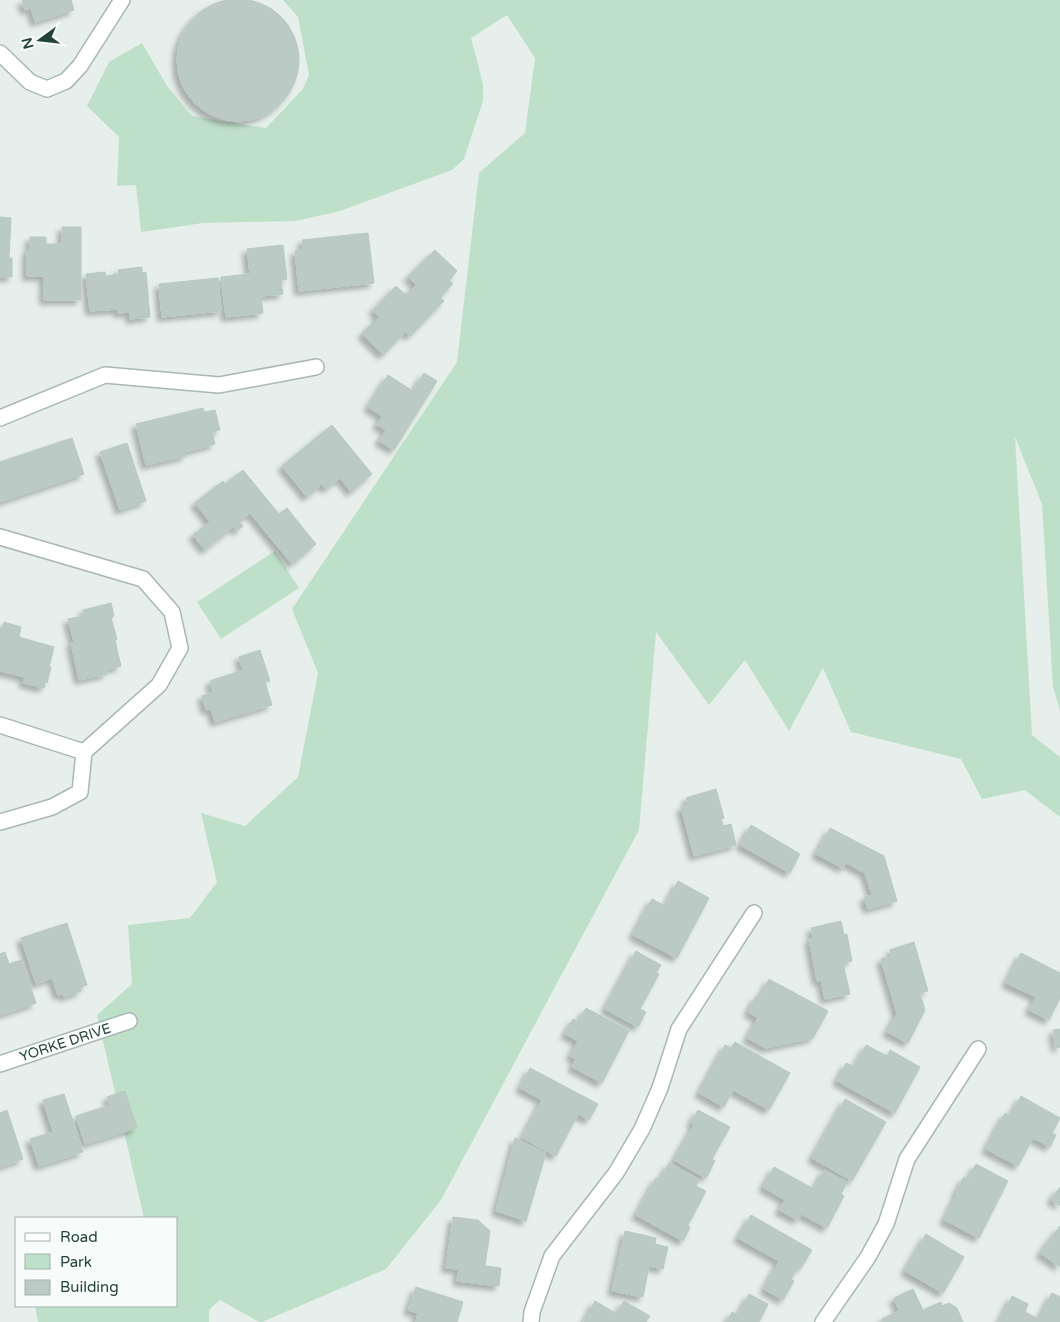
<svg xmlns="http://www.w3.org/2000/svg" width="1060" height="1322" font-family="'Varela Round',sans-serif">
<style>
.green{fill:#bfe0c8}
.building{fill:#bbcac4;stroke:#b8c9c2;filter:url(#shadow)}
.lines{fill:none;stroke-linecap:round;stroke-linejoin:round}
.street-casing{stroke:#a8b8b2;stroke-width:18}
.street{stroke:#fff;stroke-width:15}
.labels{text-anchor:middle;stroke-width:4.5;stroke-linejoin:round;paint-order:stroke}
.street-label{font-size:14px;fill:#24423a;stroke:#f7fbf9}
</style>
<defs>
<filter id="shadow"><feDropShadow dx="-4.5" dy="4.5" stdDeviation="2.5" flood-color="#0004"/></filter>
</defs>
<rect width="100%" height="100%" fill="#e6efeb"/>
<!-- green -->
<path class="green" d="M283 0H1060V711L1053 687 1042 504 1015 437 1032 735 1060 757V817L1025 790 982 799 961 759 851 732 823 668 789 731 745 660 709 705 656 632 639 830 441 1200 386 1269 262 1322H259L220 1300 209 1310V1322H38L35 1306H176V1218H144L97 1015 132 984 128 925 190 918 217 882 201 813 245 826 298 777 318 673 292 609 457 362 479 173 525 133 535 58 507 15 471 38 483 84V101L464 159 452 170 340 211 296 221 203 223 141 232 136 185 117 186 119 137 87 106 109 62 142 43 167 86 192 116 266 128 303 89 309 75 298 17Z
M275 551 299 588 221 639 197 602Z"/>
<!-- building -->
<path class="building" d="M177 60a61 61 0 1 1 122 0a61 61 0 1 1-122 0Z
M22 0H71L74 10 35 22 31 8 25 10Z
M0 217 11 218 9 258H12V277H0Z
M62 227H81V300H44V276H27V250H30V237H46V244H62Z
M368 233 374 283 299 291 295 251 303 250 302 240Z
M283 245 287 279 281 280 283 294 261 296 263 313 226 317 221 277 250 274 247 249Z
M435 250 457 271 449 280 453 284 440 297 444 301 410 336 405 332 383 355 362 334 379 317 373 310 396 286 406 295 416 285 408 277Z
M142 267V273L146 272 150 317 130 319V312L118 313V309L90 311 86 274 105 272 106 276 119 274 118 270Z
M218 278 221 311 162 317 159 284Z
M424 373 437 381 394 450 379 441 386 430 377 425 382 416 368 407 388 375 413 391Z
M203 408 204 412 215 410 220 430 212 432 215 444 185 452 186 456 146 465 136 424Z
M332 425 372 474 351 492 340 478 326 489 322 484 307 497 282 466Z
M72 438 84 474 0 502V462Z
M127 443 146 501 120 510 100 452Z
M243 470 279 514 287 508 316 544 292 564 250 513 239 522 243 526 237 531 233 527 205 550 193 535 210 522 195 503 223 481 225 484Z
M111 603 114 616 111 618 117 639 115 641 121 666 106 670 107 674 79 680 71 643 74 642 68 619 85 616 83 610Z
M4 622 21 627 19 637 54 647 49 667H51L47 683 45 682 44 688 23 683 25 677 0 671V636Z
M260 650 270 681 265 682 272 705 215 722 211 709 206 710 202 696 213 692 210 681 243 670 239 657Z
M716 789 724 818 721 819 723 826 731 824 736 845 694 856 681 807 688 805 686 798Z
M751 825 800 854 790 873 740 845Z
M830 828 884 856 897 901 868 909 864 897 872 895 865 873 846 863 843 868 816 854Z
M678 881 709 898 677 958 633 935 652 899 665 906Z
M841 921 844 935 847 934 852 961 843 963 850 994 825 999 821 980 817 981 809 939 813 938 811 928Z
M67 923 87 985 80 987 81 991 64 997 63 994 58 995 52 978 36 984 21 938Z
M914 942 928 991 920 993 925 1010 908 1043 887 1032 897 1014 881 959 891 956 890 950Z
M636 951 661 965 656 973 659 974 640 1009 646 1012 638 1027 605 1009Z
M5 952 9 964 22 960 36 1003 0 1015V954Z
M1021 953 1060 973V998L1049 1020 1029 1010 1036 997 1006 983Z
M769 979 828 1011 813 1038 766 1048 747 1038 758 1018 748 1012 756 996 759 998Z
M586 1008 629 1031 602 1083 572 1067 576 1059 570 1056 578 1041 565 1034 573 1019 578 1022Z
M1060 1029V1047L1056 1048 1053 1030Z
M735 1042 790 1073 769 1110 733 1090 724 1107 699 1093 725 1045 731 1048Z
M866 1045 887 1056 890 1050 920 1067 895 1113 837 1081 846 1063 854 1067Z
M530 1068 598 1104 589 1120 578 1114 556 1156 522 1138 542 1100 520 1088Z
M125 1091 137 1128 85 1144 76 1116 110 1105 107 1097Z
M64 1094 83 1152 39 1166 30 1139 53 1132 43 1100Z
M1021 1096 1060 1118 1052 1133 1056 1135 1050 1147 1033 1138 1018 1166 986 1149 1005 1113 1010 1116Z
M845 1099 886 1122 852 1181 812 1158Z
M7 1110 23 1159 0 1167V1113Z
M698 1110 730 1127 712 1159 715 1161 706 1178 674 1160 694 1125 691 1123Z
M515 1138 546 1153 526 1221 496 1211Z
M669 1163 699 1180 696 1186 706 1191 688 1225 690 1228 683 1241 636 1215 656 1178 660 1179Z
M976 1164 1008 1181 979 1238 944 1220 957 1194 956 1193 964 1177 968 1179Z
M774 1167 814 1189 824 1170 847 1182 841 1194 844 1196 827 1228 801 1214 798 1220 779 1210 785 1200 763 1187Z
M1060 1187V1206L1051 1199Z
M751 1215 812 1250 801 1268 799 1266 791 1279 794 1281 783 1300 764 1289 779 1261 738 1238Z
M453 1217 478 1220 490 1231 485 1266 501 1268 499 1286 457 1281 459 1269 446 1268Z
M1060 1226V1267L1040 1253Z
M625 1231 656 1238 655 1244 668 1247 663 1269 649 1266 643 1297 612 1291Z
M926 1234 964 1257 943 1293 905 1271Z
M416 1287 463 1302 457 1322H416L418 1313 408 1310Z
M913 1289 923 1310 941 1302 942 1306 949 1303 957 1308 963 1322H884L882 1319 899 1311 894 1298Z
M1052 1293 1060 1297V1322H999L1012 1296 1028 1304 1025 1312 1039 1319Z
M749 1294 768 1304 759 1322H727L732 1312 738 1315Z
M595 1301 617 1314 624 1301 650 1316 646 1322H584Z"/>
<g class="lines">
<!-- street casing -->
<g class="street-casing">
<path id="street" d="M0 53 30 82 47 89 66 81 80 66 122 0
M0 418 105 375 219 385 316 367
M0 537 143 579 172 612 180 648 159 685 84 752 80 792 52 807 0 822
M0 725 84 752
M0 1064 129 1021
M531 1322 532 1312 552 1256 616 1173 642 1129 660 1088 679 1029 754 913
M823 1322 868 1257 886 1224 907 1159 978 1049"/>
</g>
<!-- street -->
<use href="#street" class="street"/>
</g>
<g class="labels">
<!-- street labels -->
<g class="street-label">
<text transform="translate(65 1042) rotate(-18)" y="5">YORKE DRIVE</text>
</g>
</g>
<!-- legend -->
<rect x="15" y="1217" width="162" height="90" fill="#f7fbf9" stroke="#a3b1ad"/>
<rect x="25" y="1233" width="25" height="8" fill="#ffffff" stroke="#a3b1ad"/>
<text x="60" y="1242" font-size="15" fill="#24423a">Road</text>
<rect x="25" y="1254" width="25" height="15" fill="#bfe0c8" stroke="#a3b1ad"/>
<text x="60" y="1267" font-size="15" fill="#24423a">Park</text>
<rect x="25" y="1280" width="25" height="15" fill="#bbcac4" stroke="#a3b1ad"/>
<text x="60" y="1292" font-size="15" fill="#24423a">Building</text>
<!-- north arrow -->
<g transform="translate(40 40) rotate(255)" stroke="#f7fbf9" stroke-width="4" paint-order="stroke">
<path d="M0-4L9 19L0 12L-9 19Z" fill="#24423a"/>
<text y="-8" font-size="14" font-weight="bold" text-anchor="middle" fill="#24423a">N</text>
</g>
</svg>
